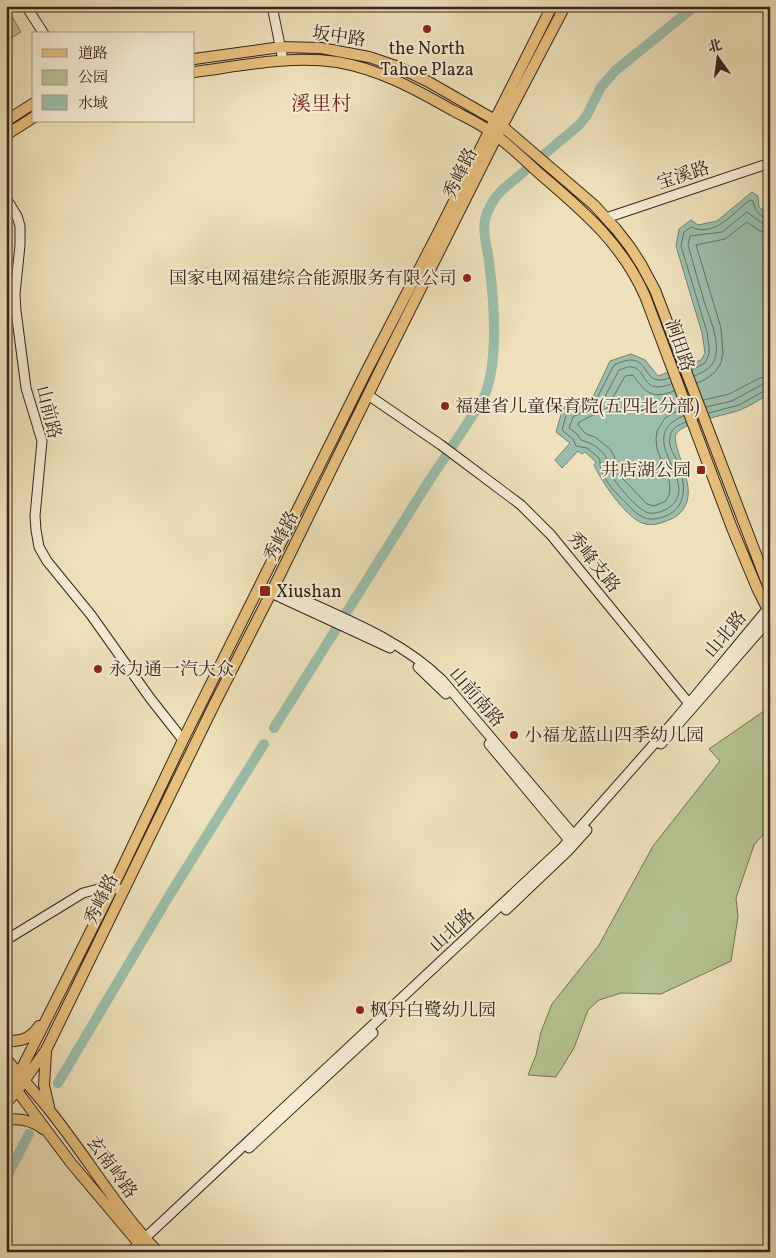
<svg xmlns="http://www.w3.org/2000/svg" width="776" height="1258" font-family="Vollkorn,'Noto Serif SC',serif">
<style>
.green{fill:#b6c392;stroke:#767356}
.water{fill:#9bbeaa;stroke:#738071}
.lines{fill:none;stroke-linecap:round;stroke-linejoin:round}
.shore{stroke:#687062;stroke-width:1}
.river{stroke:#9bbeaa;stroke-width:10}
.secondary-casing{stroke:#36231b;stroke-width:11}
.primary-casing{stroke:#36231b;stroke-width:12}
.secondary{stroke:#f4ecd3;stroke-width:9}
.primary{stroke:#e7c07e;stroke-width:10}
.poi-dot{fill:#8f2418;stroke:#f4ecd3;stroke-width:2}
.labels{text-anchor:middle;stroke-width:4;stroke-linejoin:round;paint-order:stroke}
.street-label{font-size:18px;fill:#36231b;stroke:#f4ecd3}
.poi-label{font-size:18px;fill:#36231b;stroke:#f4ecd3;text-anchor:start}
.quarter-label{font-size:20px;fill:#7a1f14;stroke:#f4ecd3}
</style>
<rect width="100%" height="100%" fill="#eee1bb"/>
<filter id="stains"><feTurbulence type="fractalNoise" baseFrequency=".004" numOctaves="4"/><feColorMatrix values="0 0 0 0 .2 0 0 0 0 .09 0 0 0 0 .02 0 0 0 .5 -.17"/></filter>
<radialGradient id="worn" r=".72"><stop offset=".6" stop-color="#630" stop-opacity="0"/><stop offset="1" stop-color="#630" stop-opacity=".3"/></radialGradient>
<!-- green -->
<path class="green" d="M6 6 21 32 6 41Z
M767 709 770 712V826L754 845 736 898 738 917 731 961 661 994 621 993 599 1000 588 1010 574 1048 556 1077 528 1075 536 1055 541 1032 552 1004 599 945 653 846 720 761 709 749Z"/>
<!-- water -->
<path class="water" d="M752 192 758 196 759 207 767 213 770 221V393C761 399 750 406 740 410 727 415 683 422 676 434 671 442 691 478 688 496 687 506 681 515 671 519 662 523 652 527 642 523 624 515 602 482 594 465L596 462 585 452 582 454 578 451 562 468 555 460 570 443 556 432 563 408 594 395 610 361 631 354 645 360 658 376 701 360 705 353 702 333 676 246 679 229 691 220 698 225 717 221Z"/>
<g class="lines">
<!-- shore -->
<path class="shore" d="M692 370 705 363 709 354V347L707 332 681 246 684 232 691 227C716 238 733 212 750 200L753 201C754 210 760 218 770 219
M694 376C704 372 714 367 716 355 719 335 707 313 702 294 697 278 693 262 688 245L690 236 722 232 747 212 762 223 770 225
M669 378C643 388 650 359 630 360 625 360 619 363 614 365L597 398 567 412 562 430 573 439 576 446 587 448 599 458C600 460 600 463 600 465 601 475 611 488 618 495 634 510 642 526 666 516 690 506 685 478 676 459 673 452 668 446 670 437 671 428 678 425 686 422
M697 383 706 379 715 372 721 363 723 353 721 328 696 245 725 239 747 222 760 231 770 232
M671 384C640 396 648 368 631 367 628 366 623 369 619 370L602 402 573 417 569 428 577 434 581 440C590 443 597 446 604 454 608 459 607 466 610 472 614 482 638 511 649 513 656 514 665 511 671 506 701 481 632 438 683 416
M674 391C652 400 645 392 633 375L625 376 607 408 579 422 578 425 586 434 595 437 610 449 614 456 616 468 623 479 647 504 654 506 666 501 669 495 670 489 669 480 657 449 656 439 657 431 665 418 681 409
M704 400 729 394 760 378 770 376
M706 407 732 401 763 384 770 383
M709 413 739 405 766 390H770"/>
<!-- river -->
<path class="river" d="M274 728 429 481 481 403C500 369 494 300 489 262 488 250 482 233 485 220 487 210 494 198 502 190L579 125 587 115 601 87 615 71 695 6
M58 1083 169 896 264 744
M6 1178 29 1134"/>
<!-- secondary casing -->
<g class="secondary-casing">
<path id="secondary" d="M26 6 44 34
M272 6 283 60
M6 198 17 216 20 226V245L15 294 16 311 26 388 42 441 35 516 36 530 39 547 47 561 91 615 150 698 183 740
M606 218 770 163
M368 395 441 445 521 505 551 535 691 706
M274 586C331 614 396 635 442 680L578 840
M271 593 390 648
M418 667 446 694
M489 744 573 845
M661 744 770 619
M506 910 568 851 587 830
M6 940 83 893 106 887 124 890
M249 1148 373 1033
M130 1252 563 847 676 719 770 606"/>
</g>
<!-- primary casing -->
<g class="primary-casing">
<path id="primary" d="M194 59 281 47 321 48 369 57 396 66 427 81 495 120 594 205 616 229 630 247 641 264 655 290 770 591
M194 72C241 66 289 55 337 62 379 69 415 89 452 110 465 117 479 123 491 132 509 144 524 160 540 174 583 211 621 242 645 296L732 528 757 588 770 614
M6 121 34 103
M6 135 34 117
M6 1040C20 1043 31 1038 39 1026
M46 1053 44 1085 49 1107
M6 1058C20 1077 36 1093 50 1111 87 1157 117 1209 158 1252
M6 1076 71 1163 146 1252
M6 1089 23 1066 113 887 183 740 365 374 441 227 552 6
M6 1103 17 1091 46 1050 214 705 271 593 387 356 497 136 565 6
M6 1120C20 1118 32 1120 43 1129"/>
</g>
<!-- secondary -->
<use href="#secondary" class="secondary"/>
<!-- primary -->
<use href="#primary" class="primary"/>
</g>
<!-- markers -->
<g class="poi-dot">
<circle cx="427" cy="29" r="5"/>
<circle cx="467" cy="278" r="5"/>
<circle cx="445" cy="406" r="5"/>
<rect x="696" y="465" width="10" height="10" rx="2.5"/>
<rect x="259" y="585" width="12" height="12" rx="2.5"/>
<circle cx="98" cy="669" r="5"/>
<circle cx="514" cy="735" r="5"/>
<circle cx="360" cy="1010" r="5"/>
</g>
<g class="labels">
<!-- street labels -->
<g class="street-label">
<text transform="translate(339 36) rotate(8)" y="6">坂中路</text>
<text transform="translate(460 173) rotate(-64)" y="6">秀峰路</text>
<text transform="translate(683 175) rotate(-18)" y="6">宝溪路</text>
<text transform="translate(680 345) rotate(71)" y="6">涧田路</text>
<text transform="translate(49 412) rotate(76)" y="6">山前路</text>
<text transform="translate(281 536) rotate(-63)" y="6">秀峰路</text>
<text transform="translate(594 562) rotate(51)" y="6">秀峰支路</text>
<text transform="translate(725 634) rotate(-50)" y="6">山北路</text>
<text transform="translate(477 697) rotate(49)" y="6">山前南路</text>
<text transform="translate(101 899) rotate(-64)" y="6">秀峰路</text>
<text transform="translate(452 930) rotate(-43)" y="6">山北路</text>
<text transform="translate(112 1167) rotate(54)" y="6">玄南岭路</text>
</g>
<!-- poi labels -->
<g class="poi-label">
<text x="427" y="54" text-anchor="middle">the North<tspan x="427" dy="21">Tahoe Plaza</tspan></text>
<text x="457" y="284" text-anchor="end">国家电网福建综合能源服务有限公司</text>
<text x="455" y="412">福建省儿童保育院(五四北分部)</text>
<text x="691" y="476" text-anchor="end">井店湖公园</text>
<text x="276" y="597">Xiushan</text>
<text x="108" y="675">永力通一汽大众</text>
<text x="524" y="741">小福龙蓝山四季幼儿园</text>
<text x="370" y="1016">枫丹白鹭幼儿园</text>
</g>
<!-- quarter labels -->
<g class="quarter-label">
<text x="321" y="110">溪里村</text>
</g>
</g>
<!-- margin -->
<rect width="776" height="1258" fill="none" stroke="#eee1bb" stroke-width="25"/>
<rect x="8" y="8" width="761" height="1243" fill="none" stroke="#36231b" stroke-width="2.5"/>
<rect x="12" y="12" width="751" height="1233" fill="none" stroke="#36231b"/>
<!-- legend -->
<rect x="32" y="32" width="162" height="90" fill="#f4ecd3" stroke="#a89c89"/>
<rect x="42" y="49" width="25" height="8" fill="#e7c07e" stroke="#a89c89"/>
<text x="78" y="58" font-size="15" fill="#36231b">道路</text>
<rect x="42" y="70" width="25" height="15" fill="#b6c392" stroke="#a89c89"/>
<text x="78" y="82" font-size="15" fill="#36231b">公园</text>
<rect x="42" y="95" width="25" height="15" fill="#9bbeaa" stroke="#a89c89"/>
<text x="78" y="108" font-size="15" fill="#36231b">水域</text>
<!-- north arrow -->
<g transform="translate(718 58) rotate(346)" stroke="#f4ecd3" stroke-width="4" paint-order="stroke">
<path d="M0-4L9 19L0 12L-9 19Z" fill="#36231b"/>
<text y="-8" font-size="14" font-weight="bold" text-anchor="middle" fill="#36231b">北</text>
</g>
<rect width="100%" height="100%" filter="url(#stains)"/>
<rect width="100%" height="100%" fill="url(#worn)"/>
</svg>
